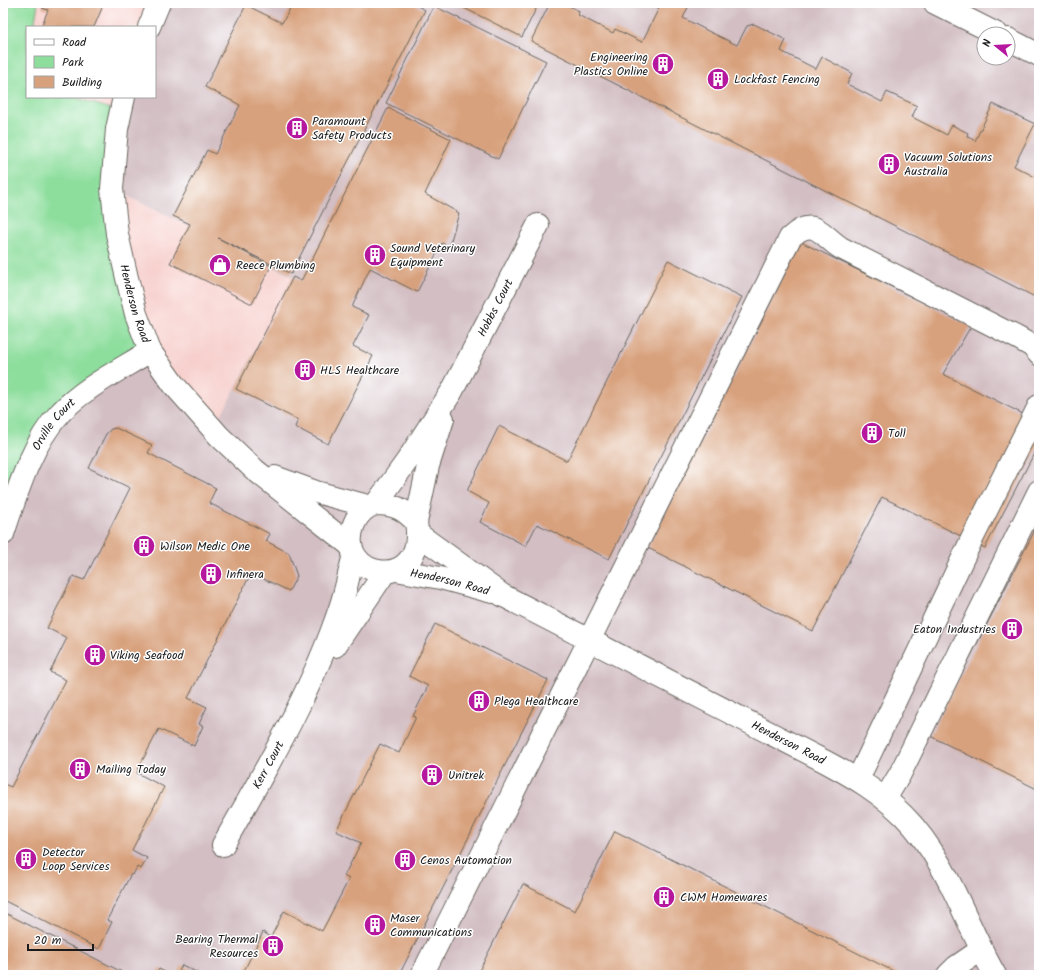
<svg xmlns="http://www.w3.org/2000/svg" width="1042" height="978" font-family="Kalam,sans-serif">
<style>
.built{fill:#f7d0cd}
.industrial{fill:#d2bec3;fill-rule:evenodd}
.green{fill:#8dde9d;stroke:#547d5c}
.building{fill:#d8a17d}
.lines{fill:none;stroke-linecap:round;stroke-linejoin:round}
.minor-casing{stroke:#68645d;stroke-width:24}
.minor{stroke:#fff;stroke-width:22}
.labels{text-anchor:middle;stroke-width:3;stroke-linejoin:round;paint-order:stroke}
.poi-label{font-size:12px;fill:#1c1c1c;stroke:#fff;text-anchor:start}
.street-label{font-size:12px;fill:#1c1c1c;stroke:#fff}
</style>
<rect width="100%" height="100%" fill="#fff"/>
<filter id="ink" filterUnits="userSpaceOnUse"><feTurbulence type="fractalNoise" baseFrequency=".025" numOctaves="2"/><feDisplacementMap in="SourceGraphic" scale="8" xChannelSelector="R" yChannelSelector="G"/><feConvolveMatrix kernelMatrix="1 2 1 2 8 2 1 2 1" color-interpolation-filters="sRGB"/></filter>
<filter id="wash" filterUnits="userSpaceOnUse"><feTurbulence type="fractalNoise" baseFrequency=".012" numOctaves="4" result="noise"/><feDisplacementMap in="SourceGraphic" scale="16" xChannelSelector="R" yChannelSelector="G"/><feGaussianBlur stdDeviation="0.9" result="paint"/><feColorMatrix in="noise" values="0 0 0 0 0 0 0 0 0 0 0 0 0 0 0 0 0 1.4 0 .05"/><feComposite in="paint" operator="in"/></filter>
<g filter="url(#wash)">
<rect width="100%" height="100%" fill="#f5ebd6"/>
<!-- built -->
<path class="built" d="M38 3H159L149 27H34Z
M74 97H124L120 112Z
M112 189 293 277 214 430 150 351Z"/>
<!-- industrial -->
<path class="industrial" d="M159 3H1039V975H3V536L43 436 150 351 214 429 293 277 112 189 124 97H155V27ZM984 34H1008V58H984Z"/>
<!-- green -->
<path class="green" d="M3 3H38L34 27H27V97H74L120 112 112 189 150 351 60 414 3 534Z"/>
<g id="blocks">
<!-- building -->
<path class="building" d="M44 3H92L102 8 94 27H41L48 10 42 8Z
M281 3H412L425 10 291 274 218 238 271 266 252 304 170 263 190 224 173 216 207 150 215 154 240 105 205 87 246 5 282 23 291 7Z
M454 3H539L522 37Z
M550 3H564L579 11 578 15 613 33 615 29 642 42 659 8 649 3H690L683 18 710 32 737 45 747 26 754 24 786 40 781 51 816 69 822 57 852 73 847 84 882 102 887 92 917 106 912 117 947 135 952 125 968 133 967 136 975 141 993 104 1035 124 1014 166 1039 179V299L531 41Z
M434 6 546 61 498 159 386 103Z
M388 108 451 139 425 194 459 213 449 247 442 243 417 292 370 268 352 307 369 315 353 346 373 356 328 444 295 427 298 420 236 389 293 277 301 281Z
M801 242 971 326 943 374 1039 422V444L985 548 882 497 813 631 648 548Z
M668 260 742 297 609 559 537 524 526 546 480 522 489 503 467 491 499 426 567 461Z
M116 428 152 445 148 453 216 488 209 503 270 534 266 541 289 553 297 576 289 591 251 573 188 698 207 707 199 724 203 726 194 746 159 729 140 765 137 773 164 787 132 850 147 858 141 869 137 867 133 875 131 874 107 920 112 922 99 949 3 900V786L4 784 11 787 66 680 50 672 67 638 47 628 73 576 84 580 130 488 89 468 106 434 111 429Z
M1039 522V790L930 736Z
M435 624 548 680 399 975H242L263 932 271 937 284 911 322 931 349 879 344 876 361 843 336 831 380 744 399 753 416 717 413 716 428 686 409 676Z
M615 831 901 975H477L523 884 575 911Z
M3 912 128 975H3Z
M182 965 202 975H177Z
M159 969 171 975H156Z"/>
</g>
</g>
<g filter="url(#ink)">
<use href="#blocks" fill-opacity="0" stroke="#68645d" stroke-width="1"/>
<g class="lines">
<!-- minor casing -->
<g class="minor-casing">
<g id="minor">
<path d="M935 3 997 34"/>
<path d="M149 27 159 3"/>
<path d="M1008 39 1039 55"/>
<path id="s1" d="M124 97 117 129 112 189 117 234 127 278 136 314 150 351 174 385 219 436 255 470 351 546"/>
<path d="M275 477 316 492 368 506"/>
<path id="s2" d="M376 504 407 461 452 391 538 225"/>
<path d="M376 504C394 504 404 509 416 522 428 596 332 579 354 524 358 514 365 507 376 504Z"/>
<path d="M416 522 428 466 443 419"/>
<path id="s3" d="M3 534C17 493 30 446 60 413 85 387 120 370 150 351"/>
<path id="s4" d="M418 534 502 595 826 762C854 777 881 793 904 816 947 859 965 923 995 975"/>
<path id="s5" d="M396 570 440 578 492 592"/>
<path d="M335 646 385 572"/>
<path d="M858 779 971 541 1039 406"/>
<path d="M885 799 900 774 1039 491"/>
<path id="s6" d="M223 845C266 769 312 691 340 608 346 591 349 572 354 555"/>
<path d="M422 975 790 238C814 215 821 235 841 248L1018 338 1032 346 1039 354"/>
<path d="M948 975 956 967 981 950"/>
</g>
</g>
<!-- minor -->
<use href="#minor" class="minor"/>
</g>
</g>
<!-- icons -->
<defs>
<g id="building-disc" transform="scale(1.15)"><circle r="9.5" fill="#b5179e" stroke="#fff"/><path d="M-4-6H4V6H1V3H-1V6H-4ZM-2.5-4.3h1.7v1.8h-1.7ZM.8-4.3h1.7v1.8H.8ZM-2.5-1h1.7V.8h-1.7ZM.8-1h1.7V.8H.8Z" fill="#fff"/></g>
<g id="shop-disc" transform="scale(1.15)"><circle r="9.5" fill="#b5179e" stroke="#fff"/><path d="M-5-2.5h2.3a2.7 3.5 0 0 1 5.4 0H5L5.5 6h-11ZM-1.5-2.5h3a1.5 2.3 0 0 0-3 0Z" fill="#fff"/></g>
</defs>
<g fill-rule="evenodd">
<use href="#building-disc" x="663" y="64"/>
<use href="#building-disc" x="718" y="79"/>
<use href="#building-disc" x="297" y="128"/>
<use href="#building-disc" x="889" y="164"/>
<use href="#building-disc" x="375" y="255"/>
<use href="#shop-disc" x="220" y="265"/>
<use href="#building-disc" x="305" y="370"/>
<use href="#building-disc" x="872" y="433"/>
<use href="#building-disc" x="144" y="546"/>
<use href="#building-disc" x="211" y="574"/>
<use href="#building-disc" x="1012" y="629"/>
<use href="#building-disc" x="95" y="655"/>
<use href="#building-disc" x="479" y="701"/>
<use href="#building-disc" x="80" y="769"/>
<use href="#building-disc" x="432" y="775"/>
<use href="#building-disc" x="26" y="859"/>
<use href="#building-disc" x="405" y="860"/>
<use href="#building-disc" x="664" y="897"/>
<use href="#building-disc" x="375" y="925"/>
<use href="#building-disc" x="273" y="946"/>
</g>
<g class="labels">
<!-- poi labels -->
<g class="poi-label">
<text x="648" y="61" text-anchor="end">Engineering<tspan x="648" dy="14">Plastics Online</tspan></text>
<text x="734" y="83">Lockfast Fencing</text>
<text x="312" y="125">Paramount<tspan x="312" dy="14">Safety Products</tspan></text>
<text x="904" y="161">Vacuum Solutions<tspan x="904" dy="14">Australia</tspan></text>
<text x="390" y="252">Sound Veterinary<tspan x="390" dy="14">Equipment</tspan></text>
<text x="236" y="269">Reece Plumbing</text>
<text x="320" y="374">HLS Healthcare</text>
<text x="888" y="437">Toll</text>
<text x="160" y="550">Wilson Medic One</text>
<text x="226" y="578">Infinera</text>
<text x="996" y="633" text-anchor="end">Eaton Industries</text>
<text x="110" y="659">Viking Seafood</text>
<text x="494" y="705">Plega Healthcare</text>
<text x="96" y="773">Mailing Today</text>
<text x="448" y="779">Unitrek</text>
<text x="42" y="856">Detector<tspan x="42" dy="14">Loop Services</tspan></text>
<text x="420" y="864">Cenos Automation</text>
<text x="680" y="901">CWM Homewares</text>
<text x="390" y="922">Maser<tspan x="390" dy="14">Communications</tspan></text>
<text x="258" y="943" text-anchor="end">Bearing Thermal<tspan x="258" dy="14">Resources</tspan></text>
</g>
<!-- street labels -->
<g class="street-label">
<text dy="4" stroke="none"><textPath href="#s1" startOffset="210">Henderson Road</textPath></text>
<text dy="4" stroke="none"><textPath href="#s2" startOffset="230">Hobbs Court</textPath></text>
<text dy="4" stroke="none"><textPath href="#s3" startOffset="122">Orville Court</textPath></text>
<text dy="4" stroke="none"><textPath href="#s5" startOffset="55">Henderson Road</textPath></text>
<text dy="4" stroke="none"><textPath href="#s4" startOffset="426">Henderson Road</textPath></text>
<text dy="4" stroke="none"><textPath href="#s6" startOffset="92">Kerr Court</textPath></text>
</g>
</g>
<!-- margin -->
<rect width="1042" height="978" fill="none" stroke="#fff" stroke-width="16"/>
<!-- legend -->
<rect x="26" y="26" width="130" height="72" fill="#ffffff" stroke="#a4a4a4"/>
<rect x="34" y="39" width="20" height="6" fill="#ffffff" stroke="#a4a4a4"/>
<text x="62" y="46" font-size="12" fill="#1c1c1c">Road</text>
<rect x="34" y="56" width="20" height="12" fill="#8dde9d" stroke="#a4a4a4"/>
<text x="62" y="66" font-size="12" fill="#1c1c1c">Park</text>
<rect x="34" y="76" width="20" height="12" fill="#d8a17d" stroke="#a4a4a4"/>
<text x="62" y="86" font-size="12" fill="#1c1c1c">Building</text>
<!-- north arrow -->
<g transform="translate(996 46) rotate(288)"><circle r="19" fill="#ffffff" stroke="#a4a4a4"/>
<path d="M0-3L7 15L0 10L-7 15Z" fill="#b5179e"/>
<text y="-6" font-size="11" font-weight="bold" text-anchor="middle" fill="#1c1c1c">N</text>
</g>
<!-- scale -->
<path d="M28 944v6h65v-6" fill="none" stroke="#1c1c1c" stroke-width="2"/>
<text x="34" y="944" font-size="12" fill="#1c1c1c" stroke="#ffffff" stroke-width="3" paint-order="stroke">20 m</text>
</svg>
